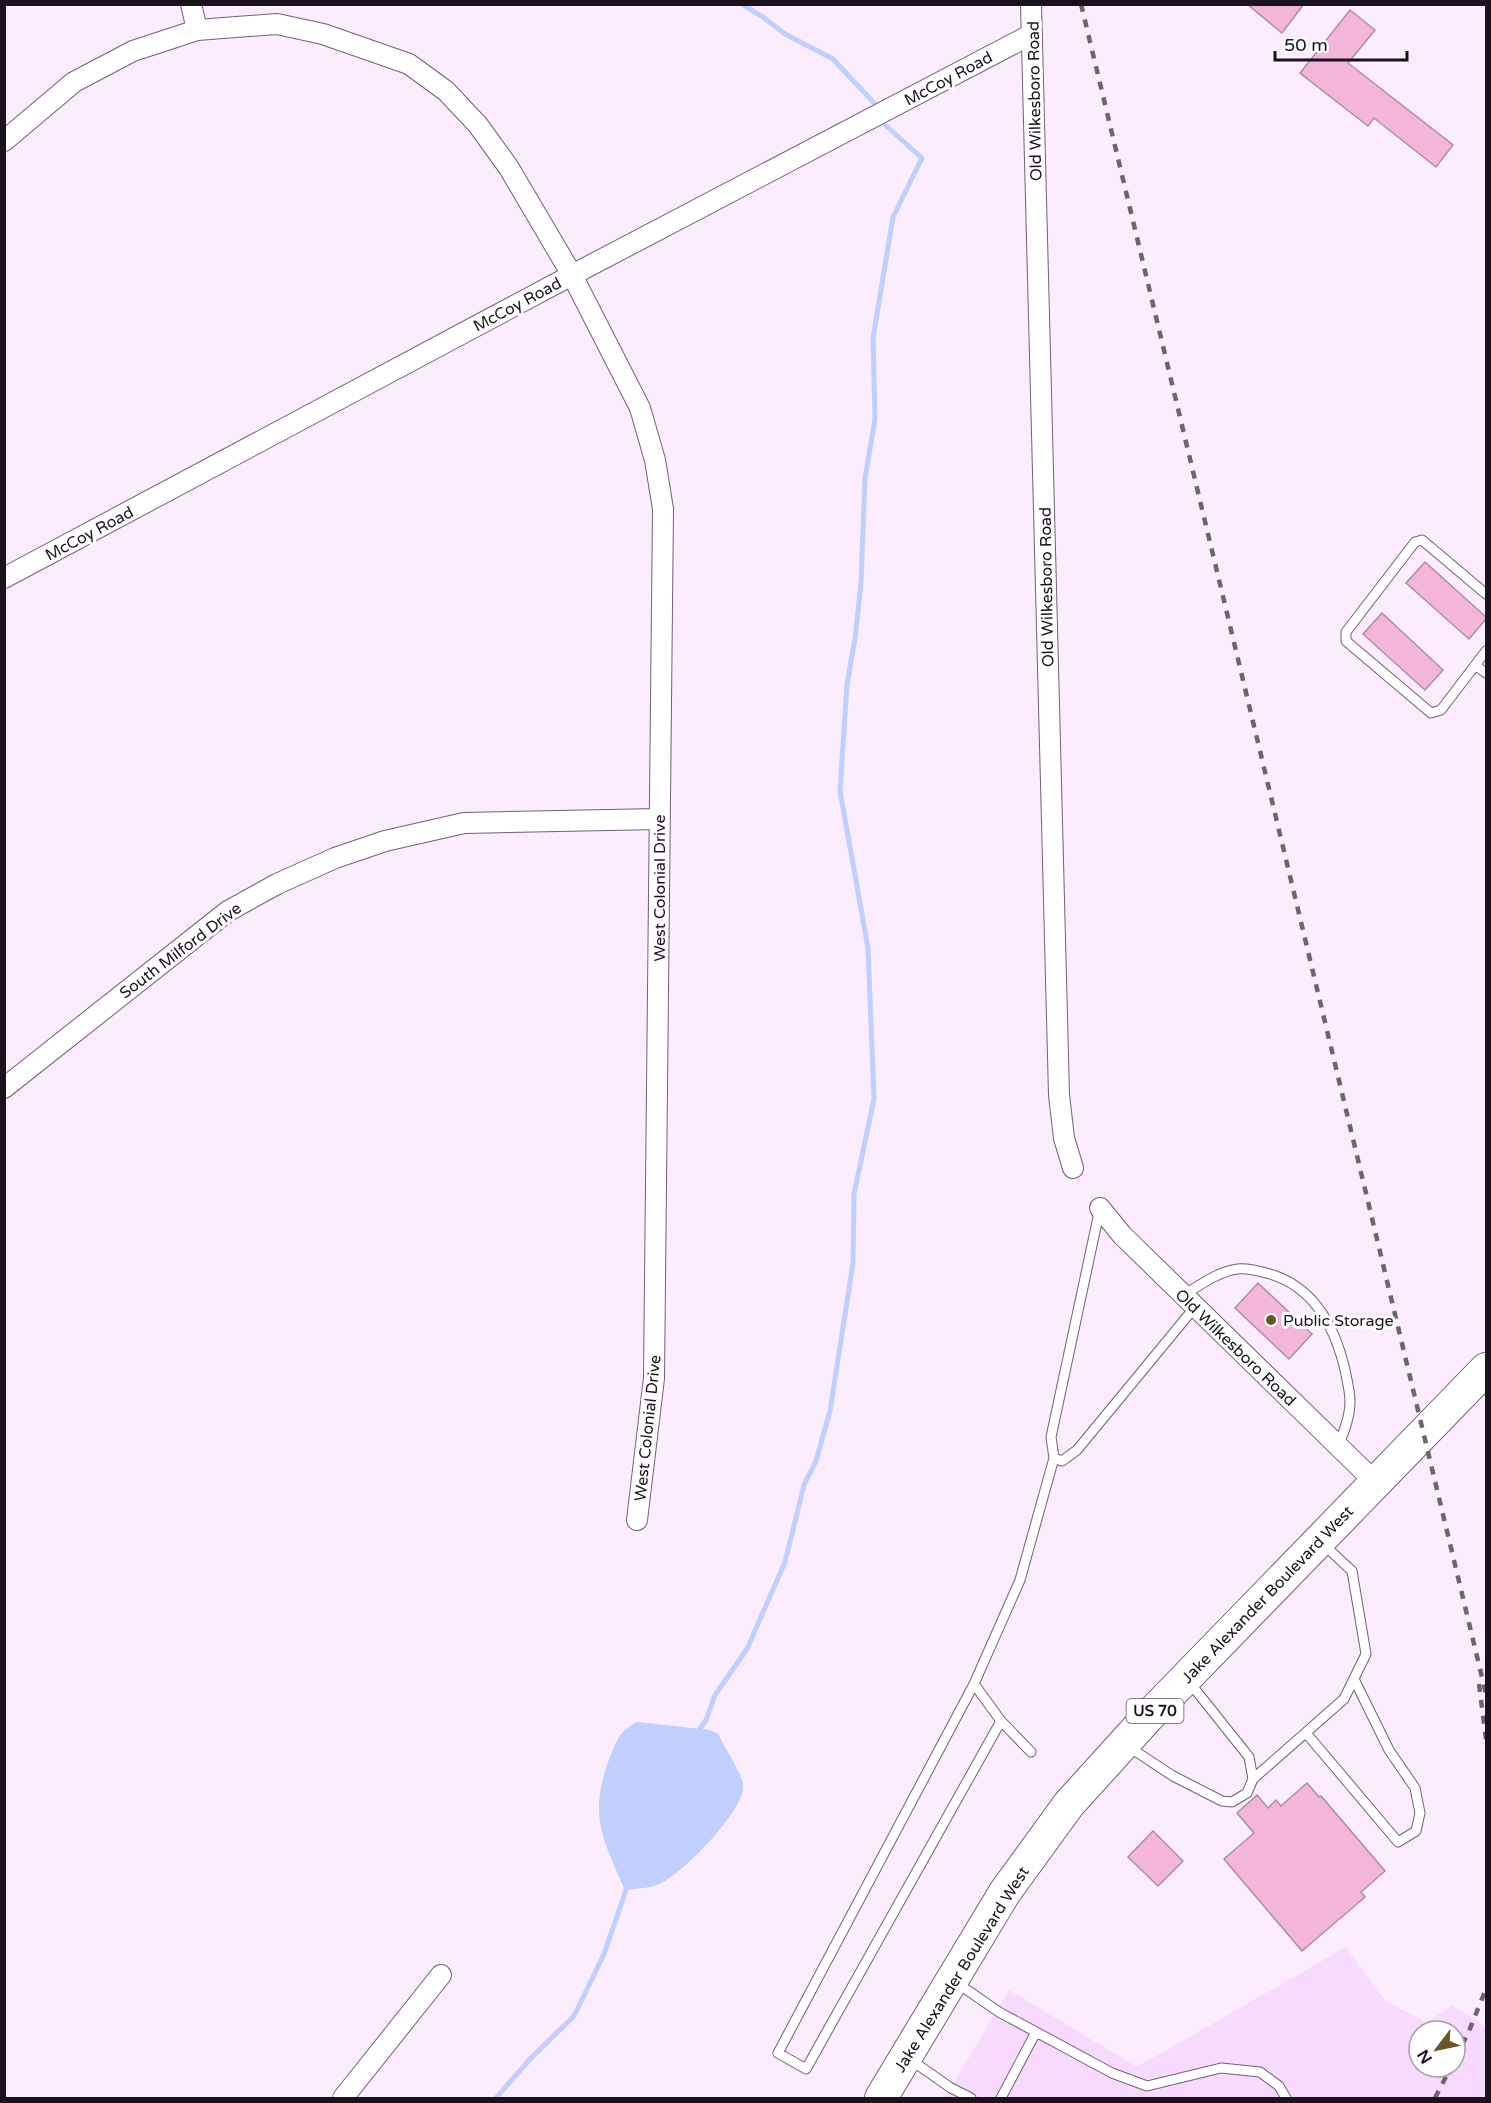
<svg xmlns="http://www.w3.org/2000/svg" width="1491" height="2103" font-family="'Varela Round',sans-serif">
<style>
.built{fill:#f7dafe;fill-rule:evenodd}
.water{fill:#c0cffd}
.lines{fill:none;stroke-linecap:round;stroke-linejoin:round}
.stream{stroke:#c0cffd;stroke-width:5}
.building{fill:#f3b6d8;stroke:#ae8d9f;stroke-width:1.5}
.service-casing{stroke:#745f79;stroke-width:11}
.minor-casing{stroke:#745f79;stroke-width:22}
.trunk-casing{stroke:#745f79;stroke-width:34}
.service{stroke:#fff;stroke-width:9}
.minor{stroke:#fff;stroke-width:20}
.trunk{stroke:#fff;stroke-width:32}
.rail{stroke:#6e6370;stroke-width:4.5;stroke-dasharray:8 8;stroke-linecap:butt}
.poi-dot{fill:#6a5424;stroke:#fff;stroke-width:2}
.labels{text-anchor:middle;stroke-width:6;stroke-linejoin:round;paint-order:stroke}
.shield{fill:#fff;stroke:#5f5960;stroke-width:1.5}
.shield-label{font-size:15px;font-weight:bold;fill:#1a121c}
.street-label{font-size:16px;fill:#1a121c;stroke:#fff}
.poi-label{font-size:16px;fill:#1a121c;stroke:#fff;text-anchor:start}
</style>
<rect width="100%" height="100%" fill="#fbecfe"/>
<!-- built -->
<path class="built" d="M1346 1947 1385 2001 1426 2022 1452 2006 1483 2024 1486 2031V2098H945L1009 1990 1137 2067ZM1419 2031H1455V2067H1419Z"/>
<!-- water -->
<path class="water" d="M638 1722 710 1730 718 1734C724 1746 742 1774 743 1785 746 1809 680 1877 657 1885 648 1888 635 1889 625 1890 602 1838 588 1814 610 1757 617 1740 620 1730 638 1722Z"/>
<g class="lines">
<!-- stream -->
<path class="stream" d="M742 4 763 17 785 34 833 59 874 103
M697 1733 706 1720 715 1695 747 1649 785 1562 804 1485 816 1461 830 1411 853 1263 854 1194 874 1099 868 948 840 791 847 684 855 639 861 583 865 478 875 419 873 338 893 217 922 158 884 124
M496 2098 532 2057 574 2016 604 1954 628 1884"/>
</g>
<!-- building -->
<path class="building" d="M1247 4H1304L1282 33Z
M1350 10 1375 30 1348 63 1453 145 1436 167 1374 118 1368 126 1300 73Z
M1425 562 1486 617V619L1469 639 1406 583Z
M1382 613 1443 670 1425 690 1363 634Z
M1258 1283 1312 1334 1289 1359 1235 1308Z
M1307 1783 1319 1797 1321 1796 1385 1871 1361 1892 1365 1897 1302 1951 1224 1859 1254 1833 1237 1813 1257 1795 1268 1808 1276 1800 1281 1806Z
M1153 1831 1183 1861 1158 1886 1128 1857Z"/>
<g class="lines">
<!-- service casing -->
<g class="service-casing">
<path id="service" d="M1486 594 1422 540 1415 542 1346 632V641L1431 713 1441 710 1486 651
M1476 666 1486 673
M1100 1208 1051 1437 1054 1458 1062 1461 1077 1450 1195 1307
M1184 1295C1200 1285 1219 1271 1238 1269 1248 1268 1259 1271 1270 1274 1314 1287 1335 1327 1345 1370 1347 1380 1350 1391 1350 1402 1350 1417 1344 1432 1338 1446
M974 1684 1001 1721 806 2069 778 2053 974 1684 1020 1580 1054 1458
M1001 1721 1031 1752
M1306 1733 1398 1842 1416 1831 1420 1813 1415 1788 1389 1750 1354 1679
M1129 1747 1173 1776 1222 1801 1232 1802 1247 1793 1253 1779 1249 1757 1190 1683
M1253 1779 1344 1699 1366 1654 1352 1571 1323 1544
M957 1983 999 2012 1112 2073 1147 2086 1221 2068 1260 2072 1279 2086 1286 2098
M911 2060 951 2088 971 2098
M1001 2098 1036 2032"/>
</g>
<!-- minor casing -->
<g class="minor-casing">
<path id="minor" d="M191 4 197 30
M1031 4 1059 1095 1064 1138 1073 1168
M4 141 74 82 133 51 197 30 277 24 323 34 409 64 446 91 478 125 509 168 572 275 640 408 655 460 663 509 654 1378 637 1520
M4 578 572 275 1032 34
M4 1088 228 911 277 884 335 858 385 841 464 823 659 819
M1100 1208 1122 1235 1375 1482
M343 2098 441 1975"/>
</g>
<!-- trunk casing -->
<g class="trunk-casing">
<path id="trunk" d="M881 2098 1005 1892 1069 1804 1147 1718 1486 1369"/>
</g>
<!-- service -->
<use href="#service" class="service"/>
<!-- minor -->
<use href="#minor" class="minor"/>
<!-- trunk -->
<use href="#trunk" class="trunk"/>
<!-- rail -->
<path class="rail" d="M1081 4 1486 1694
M1479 1684 1486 1739
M1455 2059 1469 2031 1486 1989
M1435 2098 1451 2067"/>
</g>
<!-- markers -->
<circle class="poi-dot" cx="1271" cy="1320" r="6"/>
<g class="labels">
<!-- shield labels -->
<rect class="shield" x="1126.5" y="1699" width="57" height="24" rx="4.5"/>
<g class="shield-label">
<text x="1155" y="1716">US 70</text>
</g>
<!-- street labels -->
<g class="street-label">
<text transform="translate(948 78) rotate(-28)" y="6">McCoy Road</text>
<text transform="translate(1034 101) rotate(-91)" y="6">Old Wilkesboro Road</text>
<text transform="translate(517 304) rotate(-28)" y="6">McCoy Road</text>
<text transform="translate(89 533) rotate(-28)" y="6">McCoy Road</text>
<text transform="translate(1046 587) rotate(-91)" y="6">Old Wilkesboro Road</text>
<text transform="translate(659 888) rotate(-90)" y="6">West Colonial Drive</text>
<text transform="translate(180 950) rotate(-37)" y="6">South Milford Drive</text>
<text transform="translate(1236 1347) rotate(44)" y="6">Old Wilkesboro Road</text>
<text transform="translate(647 1428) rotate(-84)" y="6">West Colonial Drive</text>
<text transform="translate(1267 1594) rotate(-46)" y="6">Jake Alexander Boulevard West</text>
<text transform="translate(961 1969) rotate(-58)" y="6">Jake Alexander Boulevard West</text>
</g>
<!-- poi labels -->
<g class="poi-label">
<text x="1283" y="1326">Public Storage</text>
</g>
</g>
<!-- border -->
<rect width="1491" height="2103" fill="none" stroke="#1a121c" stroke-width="12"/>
<!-- north arrow -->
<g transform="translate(1437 2049) rotate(238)"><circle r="28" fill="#ffffff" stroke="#a3a0a4" stroke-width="1.5"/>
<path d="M0-4.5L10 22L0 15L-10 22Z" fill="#6a5424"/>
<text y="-9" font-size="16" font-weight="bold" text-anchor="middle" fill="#1a121c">N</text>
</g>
<!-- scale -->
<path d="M1275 51v9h132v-9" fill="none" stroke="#1a121c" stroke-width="3"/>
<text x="1284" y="51" font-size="18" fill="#1a121c" stroke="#ffffff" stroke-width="4.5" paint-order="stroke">50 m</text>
</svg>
